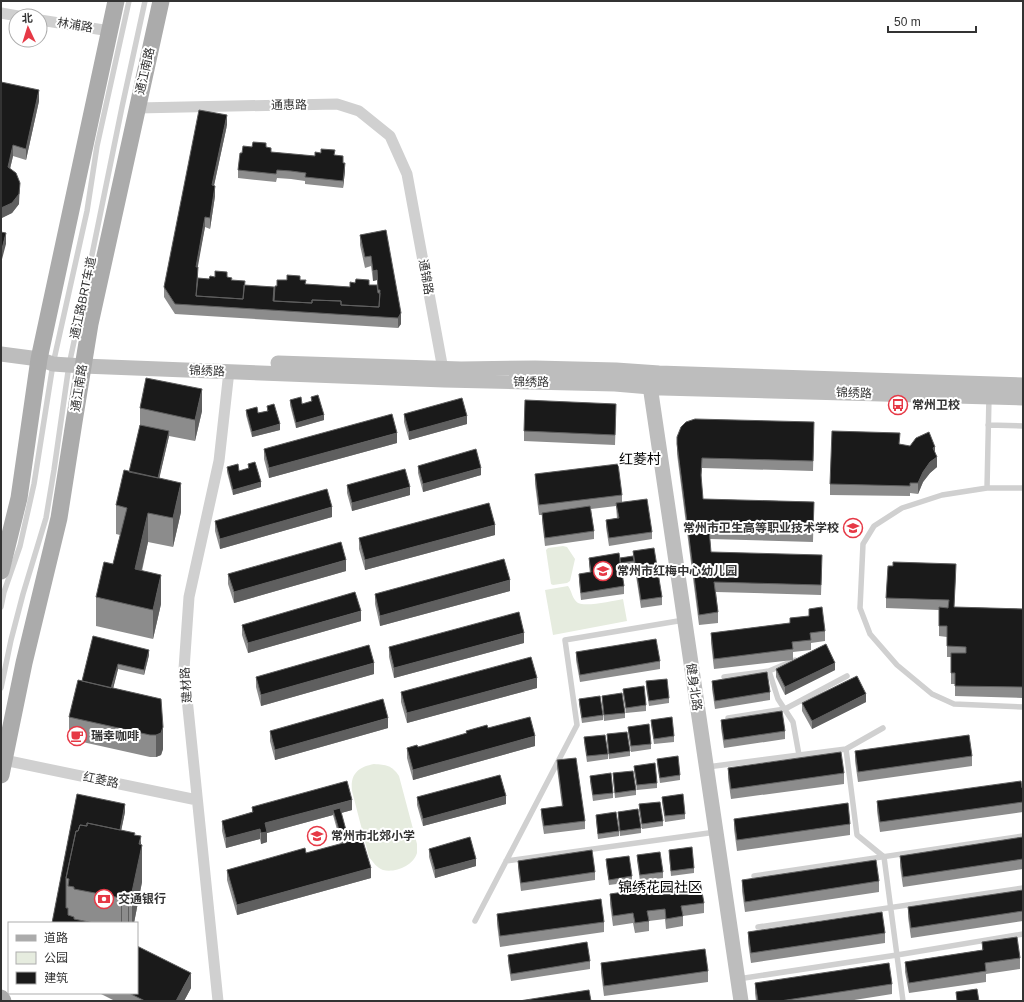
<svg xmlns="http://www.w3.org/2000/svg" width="1024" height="1002" font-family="Helvetica,'Noto Sans SC',sans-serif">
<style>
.green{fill:#e6ecdf}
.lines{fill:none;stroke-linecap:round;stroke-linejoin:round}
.lane{stroke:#d0d0d0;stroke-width:5.5}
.street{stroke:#d0d0d0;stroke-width:11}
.secondary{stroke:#bdbdbd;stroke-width:15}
.primary{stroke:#ababab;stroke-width:17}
.wall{fill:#8c8c8c}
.shaded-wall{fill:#5f5f5f}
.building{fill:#1a1a1a;stroke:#5f5f5f}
.labels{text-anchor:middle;stroke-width:4;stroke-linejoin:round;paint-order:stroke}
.street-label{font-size:12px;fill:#333;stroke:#fff}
.poi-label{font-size:12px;font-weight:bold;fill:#333;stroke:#fff;text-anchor:start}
.quarter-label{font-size:14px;fill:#000;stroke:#fff}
</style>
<rect width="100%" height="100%" fill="#fff"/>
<!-- green -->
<path class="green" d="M563 546 567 547 575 559 570 581 567 583 553 585 551 584 546 550 548 548Z
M568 586C572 591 572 599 578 603 586 607 613 601 623 599L627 621 553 635 545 590Z
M374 764C386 765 392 765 399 776L417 844C417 847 417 851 417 853 413 866 395 873 383 870 377 868 373 862 369 857L352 791C350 773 359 767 374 764Z"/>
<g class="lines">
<!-- lane -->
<path class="lane" d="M989 397 987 488H1023
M988 425 1023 426
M987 488 942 495 902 508 874 526 863 544 860 608 870 634 897 665 932 694 954 704 1023 707
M1 607 4 592 20 546 34 484 53 364 87 211 97 146 129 1
M769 671 778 699 793 722 799 755
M724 677 769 671 795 660
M1 688 11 640 23 594 46 518 54 470 69 365 81 309 122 107 145 1
M728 718 785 709 847 676
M846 749 857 835 884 857 903 1001
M707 767 846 749 883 728
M506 861 716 832
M754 876 1023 836
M475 921 577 725 565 640 684 620
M758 927 1023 888
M738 979 897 955 1023 934"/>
<!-- street -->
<path class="street" d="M1 13 18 16
M40 20 110 31
M137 108 337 104 359 111 390 136 407 174 444 375
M4 760 197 800
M218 1001 184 669 189 597 219 461 229 371"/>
<!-- secondary -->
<path class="secondary" d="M1 354 39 359 53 364 83 366 444 380 615 384 662 388 1023 398
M278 363 461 369 535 368 616 370 659 373 1023 385
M649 379 741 1001"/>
<!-- primary -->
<path class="primary" d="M1 571 19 498 39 359 116 1
M1 775 24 663 59 518 74 422 90 324 161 1
M1 998 3 1001"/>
</g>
<!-- wall -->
<path class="wall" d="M1 82 39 101 26 160 13 156 10 169 19 204 12 213 1 218Z
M227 125 214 185 215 196 210 229 205 227 197 267 198 278 209 279 227 277 232 280 245 285 274 287 277 286 287 280H300L306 284 350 287 369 285H377V280L373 281 371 266 365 268 360 245V235L386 230 401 324 398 328 175 314 164 297V287Z
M252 147H266L271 152 315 156 335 155 343 163 345 171 343 188 305 184V181L291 179 277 178 276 182 238 178V170L242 153Z
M311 397 324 420 296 428 290 405V400L302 404 311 402Z
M267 406 280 430 252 437 246 415V410L258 413 267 411Z
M140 408 202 411 195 441 169 436 159 478 181 512 173 547 148 542 142 571 161 604 153 639 96 626V597L113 564 120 535 116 534V505L129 472 140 425Z
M404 414 467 424 409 440 404 422Z
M616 414 615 445 524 441V431Z
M814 433 813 471 702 468 701 479 703 499 814 502 813 542 710 539 711 552 822 565 821 595 716 592 718 612V623L699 625 677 454V444Z
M397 443 269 478 264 459V449Z
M900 444 935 453 937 467 930 473 923 482 918 494 910 493V496L830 495V484Z
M248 464 261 487 233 495 227 472V467L239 471 248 469Z
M418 466 481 475 423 492 418 473Z
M535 474 622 495V503L652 532V539L609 546 606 527V520L617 518 616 506 591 509 594 531V539L545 546 542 521V515H539L535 484Z
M347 485 410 495 352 511 347 493Z
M332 517 220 549 215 531V521Z
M495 535 365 570 359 549V538Z
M633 551 662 597V605L641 608 634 563 621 565 624 586V594L581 600 579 582V574L590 573 589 566V558H620L633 556Z
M346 571 234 603 228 584V574Z
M956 574 954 607 1023 609V698L955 696V684H951V657H947V637L939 636V610L886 608V598Z
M510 591 380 626 375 604V594Z
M809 609 825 631V641L811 643V650L793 652V660L714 669 711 643V633L790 623V618L809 616Z
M361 621 248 653 242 635V625Z
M93 636 149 655 144 675 118 669 113 688 161 699 163 749 161 755 156 757H150L69 739V717L82 681Z
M524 643 394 678 389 657V647Z
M576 652 660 661V669L580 682 576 660Z
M776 669 835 670 785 695 776 677Z
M374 674 261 706 256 687V677Z
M646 681 669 698V703L649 706 646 687Z
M712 681 770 692V700L715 709 712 689Z
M537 688 407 723 401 702V692Z
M623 689 646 705V711L626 713 623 694Z
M602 696 625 713V718L604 721 602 701Z
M579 699 603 715V720L582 723 579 704Z
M866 702 812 729 802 711V703Z
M651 720 674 736V742L654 744 651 725Z
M721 720 785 731V739L724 748 721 728Z
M628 727 651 744V749L631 752 628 732Z
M388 728 275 760 270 741V731Z
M488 728 535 746 413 780 407 758V748L418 747 466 734V731Z
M607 734 630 751V756L609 759 607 740Z
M584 737 608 754V759L587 762 584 742Z
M855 751 972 756V766L858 782 855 761Z
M657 759 680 775V780L660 783 657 764Z
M557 760 585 821V829L544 834 541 816V809L562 806 557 768Z
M634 766 657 783V788L637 790 634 771Z
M728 768 844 773V784L731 799 728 778Z
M613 773 636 790V795L615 798 613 779Z
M590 776 613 793V798L593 801 590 781Z
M1023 787V812L880 832 877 811V801Z
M77 794 125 812 121 830 135 835 141 845 142 882 134 923H52Z
M417 797 506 804 423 826 417 805Z
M662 797 685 814V819L665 822 662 802Z
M639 804 663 821V826L642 829 639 810Z
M252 807 352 810 341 813 349 841 371 878 237 915 227 880V870L306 853 341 844 333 815 267 833V842L261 844 260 839 226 848 222 831V821L252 812Z
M618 812 641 828V833L620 836 618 817Z
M596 815 619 831V836L598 839 596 820Z
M734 819 850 824V835L737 851 734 829Z
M1023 837V869L903 887 900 866V856Z
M429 849 476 866 435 878 429 857Z
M669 850 694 868V873L671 876 669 855Z
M637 855 663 872V878L640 881 637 860Z
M606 859 632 876V882L609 885 606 864Z
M518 861 595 872V880L521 891 518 868Z
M742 880 879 881V892L745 912 742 891Z
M1023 890V921L911 938 908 917V907Z
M610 894 704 903V913L683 916V926L666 929 665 919 649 921V931L635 933 633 923 613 926 610 904Z
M497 914 604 922V932L500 947 497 924Z
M748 932 885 933V943L751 963 748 942Z
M982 942 1020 958V969L986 974V982L909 993 905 972V962L982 950Z
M508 955 590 961V969L511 981 508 962Z
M601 963 708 971V982L604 996 601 973Z
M755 983 892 984V994L848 1001H756L755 993Z
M191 988 184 1001H115L99 993H137Z"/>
<!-- shaded-wall -->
<path class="shaded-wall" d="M39 90V101L26 160V149Z
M227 115V125L212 195V185Z
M13 145V156L8 177V167Z
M345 163V171L343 188V181Z
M20 183 19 204 12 213 2 218V207Z
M215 186V196L210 229V218Z
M205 217V227L196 277V267Z
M6 233V244L1 263V253Z
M377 270V280L373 281V271Z
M401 313V324L398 328V318Z
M202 389V411L195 441V420Z
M324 415V420L296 428V423Z
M467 416V424L409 440V432Z
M280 424V430L252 437V432Z
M169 431V436L153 506V501Z
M397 433V443L269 478V468Z
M935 447V457L933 448Z
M937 457V467L930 473 923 482 918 494V483L923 472 930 462Z
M481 468V475L423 492V484Z
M261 482V487L233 495V490Z
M181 483V512L173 547V518Z
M410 487V495L352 511V503Z
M332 507V517L220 549V539Z
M148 513V542L135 598V569Z
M495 525V535L365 570V560Z
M346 560V571L234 603V592Z
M161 575V604L153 639V610Z
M510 580V591L380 626V616Z
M361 611V621L248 653V643Z
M524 633V643L394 678V668Z
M149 650V655L144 675V670Z
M374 663V674L261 706V695Z
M835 663V670L785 695V687Z
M118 664V669L108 709V704Z
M537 678V688L407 723V713Z
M866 694V702L812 729V721Z
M388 718V728L275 760V750Z
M163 727V749L161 755 156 757V735Z
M535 736V746L413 780V770Z
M506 796V804L423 826V819Z
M352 800V810L334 815 333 810V815L267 833V842L261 844V833L265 823Z
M125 804V812L114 866V859Z
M260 829V839L226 848V838Z
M141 836V849L142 845V882L134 923H132V892Z
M476 859V866L435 878V870Z
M371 868V878L237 915V905Z
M129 892V923H128V897Z
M122 896V923H121V898Z
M191 973V988L184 1001H176Z"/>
<!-- building -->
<path class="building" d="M1 82 39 90 26 149 13 145 8 167 16 173 20 183 19 194 12 203 1 208Z
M199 110 227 115 212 185 215 186 210 218 205 217 196 267H198L196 296 243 299 244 285 274 287 273 301 312 303V300L341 301V305L379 307 380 290H378L377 270 373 271 371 256 365 257 360 235 386 230 401 313 398 318 175 304 164 287Z
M253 142 266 143V147L271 148V152L315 156V152L321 153V149L335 150 334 155 343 156V163H345L343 181 305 177 306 173 291 171 277 170 276 174 238 170 240 153H242L243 146 252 147Z
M1 232 6 233 1 253Z
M215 271 227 272V277L232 278 231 280 245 281 243 299 196 296 198 278 209 279 210 276 215 277Z
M287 275 300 276V280H306L305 284 350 287V282L355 283 356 279 369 280V285H377L378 293H380L379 307 341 305V301L312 300V303L274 301 275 286H277V280H287Z
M146 378 202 389 195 420 140 408Z
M318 395 324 415 296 423 290 400 301 397 302 404 312 401 311 397Z
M462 398 467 416 409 432 404 414Z
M525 400 616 404 615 435 524 431Z
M274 404 280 424 252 432 246 410 257 407 258 413 268 411 267 406Z
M392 414 397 433 269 468 264 449Z
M695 419 814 422 813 461 702 458 701 475 703 499 814 502 813 532 709 529 711 552 822 555 821 585 714 582 718 612 699 615 677 444V437L681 427 686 422Z
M140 425 169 431 158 478 129 472Z
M832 431 900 433 899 444 910 446 916 438 929 432 935 447 933 448 937 457 930 462 923 472 918 483H910V486L830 484Z
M476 449 481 468 423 484 418 466Z
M255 462 261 482 233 490 227 467 238 464 239 471 249 468 248 464Z
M618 464 622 495 539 505 535 474Z
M405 469 410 487 352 503 347 485Z
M124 470 181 483 173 518 148 513 135 569 161 575 153 610 96 597 104 562 113 564 127 508 116 505Z
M327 489 332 507 220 539 215 521Z
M647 499 652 532 609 538 606 520 619 518 616 503Z
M489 503 495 525 365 560 359 538Z
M590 506 594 531 545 538 542 513Z
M341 542 346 560 234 592 228 574Z
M654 548 662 597 641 600 633 551Z
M619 553 624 586 581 593 579 574 591 572 589 558Z
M633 556 634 561 620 563V558Z
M504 559 510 580 380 616 375 594Z
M893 562 956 564 954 607 1023 609V687L955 686V673H951V653H966V647L947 646V626H939V607L948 608 949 600 886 598 888 566H893Z
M355 592 361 611 248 643 242 625Z
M822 607 825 631 810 633 811 640 792 642 793 649 714 659 711 633 790 623V618L809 616V609Z
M519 612 524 633 394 668 389 647Z
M93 636 149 650 144 670 118 664 111 688 82 681Z
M656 639 660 661 580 675 576 652Z
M826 644 835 663 785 687 776 669Z
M369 645 374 663 261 695 256 677Z
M531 657 537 678 407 713 401 692Z
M767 672 770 692 715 701 712 681Z
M857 676 866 694 812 721 802 703Z
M667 679 669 698 649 701 646 681Z
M78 680 161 699 163 727 161 733 156 735H150L69 717Z
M644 686 646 705 626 708 623 689Z
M622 693 625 713 604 715 602 696Z
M600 696 603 715 582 718 579 699Z
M383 699 388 718 275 750 270 731Z
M782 711 785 731 724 740 721 720Z
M530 717 535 736 413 770 407 748 417 745 418 747 467 733 466 731 487 725 488 728Z
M672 717 674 736 654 739 651 720Z
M649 724 651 744 631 746 628 727Z
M627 732 630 751 609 754 607 734Z
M605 735 608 754 587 756 584 737Z
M969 735 972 756 858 772 855 751Z
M841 752 844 773 731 789 728 768Z
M678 756 680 775 660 778 657 759Z
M576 758 585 821 544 826 541 809 563 806 557 760Z
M655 763 657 783 637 785 634 766Z
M633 771 636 790 615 793 613 773Z
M611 773 613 793 593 795 590 776Z
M500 775 506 796 423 819 417 797Z
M347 781 352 800 265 823 267 832 261 833 260 829 226 838 222 821 253 812 252 807Z
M1021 781 1022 788 1023 787V802L880 822 877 801Z
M77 794 125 804 120 830 87 823V826L80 825 78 831H76L66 878V908H68V915L74 917V919L94 923H52Z
M683 794 685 814 665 816 662 797Z
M660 802 663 821 642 824 639 804Z
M848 803 850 824 737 840 734 819Z
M340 808 349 841 343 843 333 810Z
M638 809 641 828 620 831 618 812Z
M616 812 619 831 598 834 596 815Z
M87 823 135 833 134 835 141 836 139 844 142 845 132 892H129L128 897 122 896 121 898 74 889V887L68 886 69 879 66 878 76 831H78L80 825 87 826Z
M470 837 476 859 435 870 429 849Z
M1023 837V859L903 877 900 856Z
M362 838 371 868 237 905 227 870 305 848 306 853Z
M692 847 694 868 671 871 669 850Z
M592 850 595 872 521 883 518 861Z
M660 852 663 872 640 875 637 855Z
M629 856 632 876 609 880 606 859Z
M876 860 879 881 745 902 742 880Z
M700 881 704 903 681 906 683 916 666 919 665 909 647 911 649 921 635 923 633 913 613 916 610 894Z
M1023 890V911L911 928 908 907Z
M601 899 604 922 500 936 497 914Z
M882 912 885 933 751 953 748 932Z
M1017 937 1020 958 985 963 986 971 909 983 905 962 983 950 982 942Z
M587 942 590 961 511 974 508 955Z
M137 946 191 973 176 1001H145L129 993H137Z
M705 949 708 971 604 986 601 963Z
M889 963 892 984 780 1001H758L755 983Z
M977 989 979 1001H957L956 992Z
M589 990 591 1001H519Z"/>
<!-- icons -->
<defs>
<g id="bus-ring" transform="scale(1)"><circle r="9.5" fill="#fff" stroke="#e63946" stroke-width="1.5"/><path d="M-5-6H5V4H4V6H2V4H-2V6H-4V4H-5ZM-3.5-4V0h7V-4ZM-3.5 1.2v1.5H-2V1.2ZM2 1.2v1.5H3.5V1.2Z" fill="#e63946"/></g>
<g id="school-ring" transform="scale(1)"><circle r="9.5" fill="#fff" stroke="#e63946" stroke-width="1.5"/><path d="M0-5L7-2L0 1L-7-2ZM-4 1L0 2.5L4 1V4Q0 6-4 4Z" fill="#e63946"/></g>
<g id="cafe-ring" transform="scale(1)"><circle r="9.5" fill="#fff" stroke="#e63946" stroke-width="1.5"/><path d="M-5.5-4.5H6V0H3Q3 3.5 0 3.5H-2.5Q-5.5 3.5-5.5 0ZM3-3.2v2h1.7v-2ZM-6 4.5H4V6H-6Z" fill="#e63946"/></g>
<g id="bank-ring" transform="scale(1)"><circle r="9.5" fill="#fff" stroke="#e63946" stroke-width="1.5"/><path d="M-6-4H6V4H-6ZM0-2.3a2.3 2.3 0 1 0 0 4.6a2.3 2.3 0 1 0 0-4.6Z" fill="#e63946"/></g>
</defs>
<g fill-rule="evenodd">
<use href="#bus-ring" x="898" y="405"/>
<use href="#school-ring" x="853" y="528"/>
<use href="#school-ring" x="603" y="571"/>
<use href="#cafe-ring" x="77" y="736"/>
<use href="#school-ring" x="317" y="836"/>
<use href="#bank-ring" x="104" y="899"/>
</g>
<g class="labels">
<!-- street labels -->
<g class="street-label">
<text transform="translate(75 25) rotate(9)" y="4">林浦路</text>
<text transform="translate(145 71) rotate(-77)" y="4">通江南路</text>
<text transform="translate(289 105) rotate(-1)" y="4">通惠路</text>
<text transform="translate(426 277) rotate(80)" y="4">通锦路</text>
<text transform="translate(83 298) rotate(-78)" y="4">通江路BRT车道</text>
<text transform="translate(207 371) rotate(2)" y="4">锦绣路</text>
<text transform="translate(531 382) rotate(1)" y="4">锦绣路</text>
<text transform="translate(79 388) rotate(-81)" y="4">通江南路</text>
<text transform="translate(854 393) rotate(2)" y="4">锦绣路</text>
<text transform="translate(186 685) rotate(-94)" y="4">建材路</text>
<text transform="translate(694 687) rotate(82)" y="4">健身北路</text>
<text transform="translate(101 780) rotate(12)" y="4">红菱路</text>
</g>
<!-- poi labels -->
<g class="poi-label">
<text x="912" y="409">常州卫校</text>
<text x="839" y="532" text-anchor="end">常州市卫生高等职业技术学校</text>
<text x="617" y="575">常州市红梅中心幼儿园</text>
<text x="91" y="740">瑞幸咖啡</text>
<text x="331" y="840">常州市北郊小学</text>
<text x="118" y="903">交通银行</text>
</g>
<!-- quarter labels -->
<g class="quarter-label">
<text x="640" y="464">红菱村</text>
<text x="660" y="892">锦绣花园社区</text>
</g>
</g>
<!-- border -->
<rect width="1024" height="1002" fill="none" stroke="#333333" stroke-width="4"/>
<!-- legend -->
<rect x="8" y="922" width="130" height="72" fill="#ffffff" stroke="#adadad"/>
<rect x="16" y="935" width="20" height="6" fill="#ababab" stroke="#adadad"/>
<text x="44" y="942" font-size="12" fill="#333333">道路</text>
<rect x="16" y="952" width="20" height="12" fill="#e6ecdf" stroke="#adadad"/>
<text x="44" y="962" font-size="12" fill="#333333">公园</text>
<rect x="16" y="972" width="20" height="12" fill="#1a1a1a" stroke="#adadad"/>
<text x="44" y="982" font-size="12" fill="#333333">建筑</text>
<!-- north arrow -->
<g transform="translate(28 28) rotate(356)"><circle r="19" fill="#ffffff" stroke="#adadad"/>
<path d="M0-3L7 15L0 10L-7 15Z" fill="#e63946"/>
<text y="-6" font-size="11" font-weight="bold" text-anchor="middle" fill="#333333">北</text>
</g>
<!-- scale -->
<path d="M888 26v6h88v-6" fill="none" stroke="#333333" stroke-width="2"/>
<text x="894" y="26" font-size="12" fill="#333333" stroke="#ffffff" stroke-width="3" paint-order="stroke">50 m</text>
</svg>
